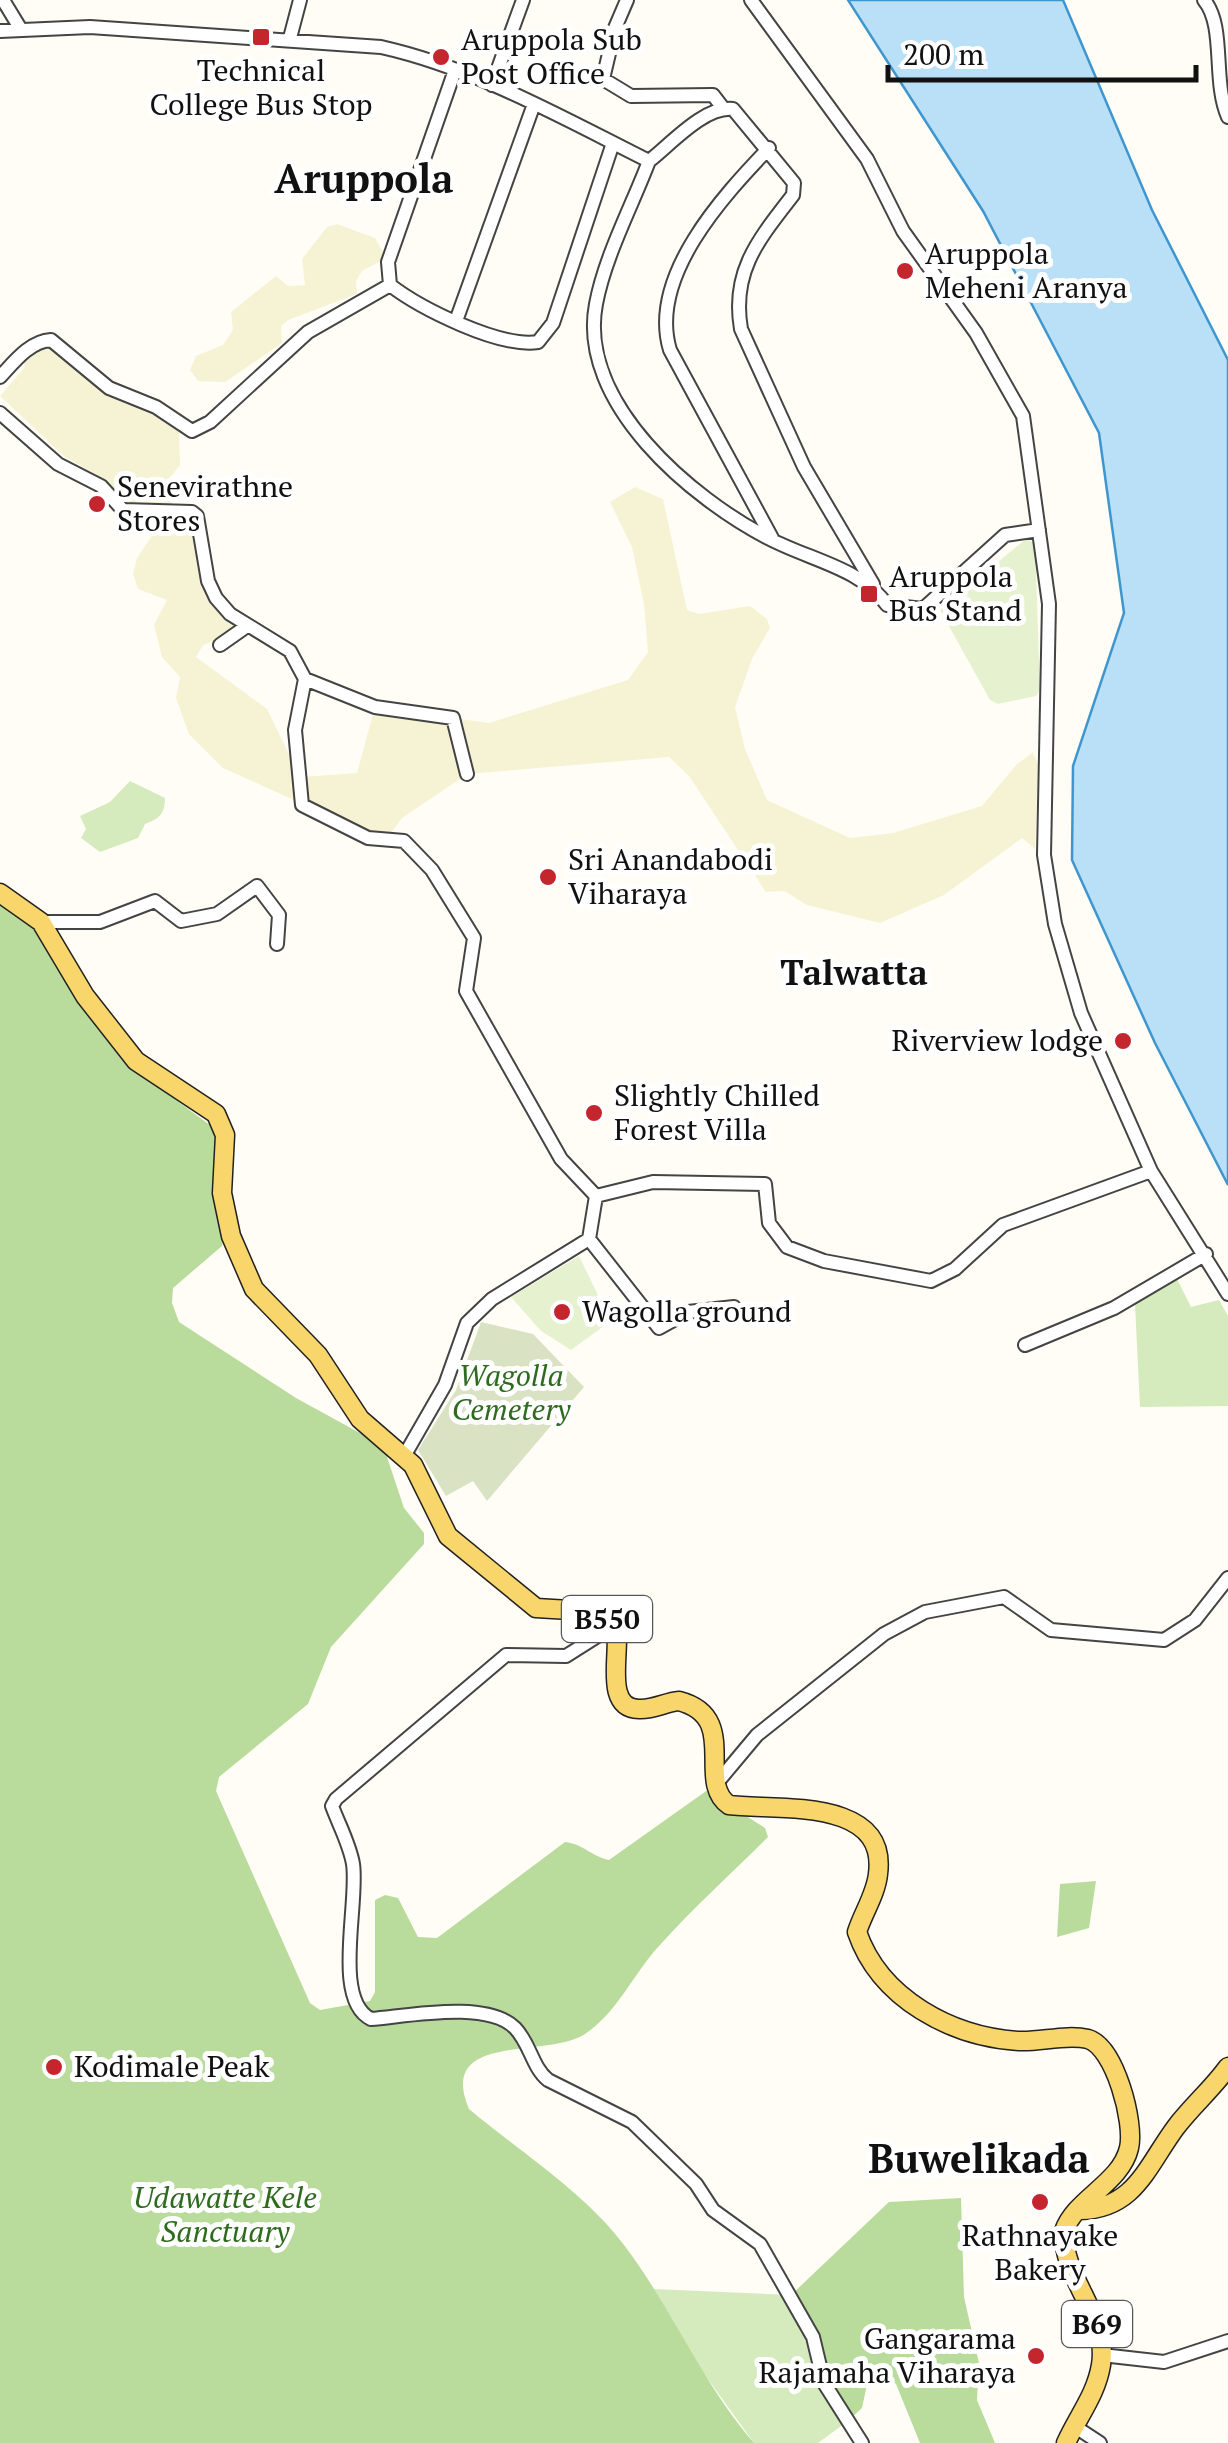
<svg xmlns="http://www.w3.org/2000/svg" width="1228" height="2443" font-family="'PT Serif',serif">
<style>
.farmland{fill:#f6f3d4}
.green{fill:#d5ebbd}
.forest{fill:#b9dc9c}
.cemetery{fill:#d9e3c4}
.pitch{fill:#e6f2cf}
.water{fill:#b9e0f7;stroke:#3f96cf;stroke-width:2.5}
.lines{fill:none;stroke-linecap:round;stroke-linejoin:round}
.minor-casing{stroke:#444;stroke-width:16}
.major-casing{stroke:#222;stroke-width:21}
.minor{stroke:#fff;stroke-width:12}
.major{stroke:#f9d66b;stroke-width:18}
.poi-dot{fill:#c4262e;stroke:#fff;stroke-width:4}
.labels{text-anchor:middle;stroke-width:10;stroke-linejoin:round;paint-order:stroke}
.shield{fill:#fff;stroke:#585858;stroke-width:2.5}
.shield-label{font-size:28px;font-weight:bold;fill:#111}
.poi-label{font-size:30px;fill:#111;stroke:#fff;text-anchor:start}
.park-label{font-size:30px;font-style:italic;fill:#2f6b1f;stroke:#fff}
.quarter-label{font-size:35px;font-weight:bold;fill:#111;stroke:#fff}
.district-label{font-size:40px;font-weight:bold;fill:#111;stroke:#fff}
</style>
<rect width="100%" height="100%" fill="#fffdf5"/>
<!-- farmland -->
<path class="farmland" d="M337 224 375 238 383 252 382 260 362 271 356 281 357 294 288 320 281 326 282 343 225 382 198 381 190 370 196 356 223 345 233 330 231 312 276 276 288 286 305 285 302 259 327 227Z
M53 343 118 388 165 409 179 432 180 465 168 480 170 501 191 519 206 582 234 626 228 635 203 645 196 657 267 709 300 777 357 773 375 707 489 723 628 680 648 652 644 604 632 547 610 502 635 487 663 499 687 610 699 614 750 606 767 619 770 628 752 659 735 707 745 749 767 800 850 838 893 833 982 806 1016 765 1033 752 1038 765 1035 849 1022 838 944 895 880 923 807 905 784 891 766 892 689 776 669 757 467 774 402 818 385 841 223 768 189 734 176 698 180 677 162 657 154 625 167 600 138 589 133 574 137 558 164 518 155 506 123 504 102 478 64 456 0 396 25 367 21 354Z"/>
<!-- green -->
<path class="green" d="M130 781 165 798C165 814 159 819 145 824L138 838 100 852 81 838 86 829 80 816 110 802Z
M1176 1277 1191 1307 1219 1300 1228 1316V1406L1140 1407 1135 1304Z
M654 2289 791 2295 848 2421 818 2443H754L700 2368Z"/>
<!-- forest -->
<path class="forest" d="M0 896 49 941 89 1016 135 1070 214 1128 220 1143 213 1188 224 1234 222 1246 173 1288 172 1303 179 1322 296 1398 369 1438 386 1454 404 1508 424 1533V1544L331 1647 308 1704 219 1777 216 1791 310 2003 320 2010 370 2001 375 1992V1900L385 1895 398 1898 418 1937 437 1938 565 1842C583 1844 591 1856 609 1860L716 1784 722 1801 765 1828 768 1837C732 1873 693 1908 659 1946 633 1974 618 2012 585 2034 548 2059 436 2031 469 2109 520 2152 584 2192 624 2245 672 2308 702 2383 754 2443H0Z
M1096 1881 1089 1928 1057 1937 1060 1884Z
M961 2198 964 2297 979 2363 977 2400 995 2443H920L896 2384 878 2371 869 2375 862 2408 848 2421 833 2400 791 2295 889 2202Z"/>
<!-- cemetery -->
<path class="cemetery" d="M481 1322 533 1334 584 1387 487 1501 473 1481 446 1496 418 1450 456 1390Z"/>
<!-- pitch -->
<path class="pitch" d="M1026 539 1035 543 1040 689 1036 696 998 704 990 700 940 610Z
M579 1256 597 1293 604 1326 571 1350 541 1331 511 1297Z"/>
<!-- water -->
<path class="water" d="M848 0H1063L1152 210 1228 360V1185L1155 1043 1072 860 1073 766 1124 613 1099 433 983 211Z"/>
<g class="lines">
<!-- minor casing -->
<g class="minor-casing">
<path id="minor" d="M3 0 20 28
M627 0 615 28 603 79 631 96 713 95 723 108
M751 0 867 159 903 231 976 333 1023 416 1049 604 1044 855 1055 924 1081 1013 1151 1171 1228 1294
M1204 0C1226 26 1212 81 1228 117
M0 31 90 27 381 47C475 68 563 118 649 161
M290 38 300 0
M455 70 388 262 390 285C420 308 499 348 538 342L553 323 613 143
M492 85 523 0
M769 148C723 196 648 277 670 350L772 538
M649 161C632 206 605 256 596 304 577 403 692 499 770 539 810 560 861 568 887 605L923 609 1005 535 1039 530
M649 161C671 144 704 106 733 109L794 183 793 195C759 239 731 271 741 329L804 467 873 584
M456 321 534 104
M0 377C14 362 30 341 51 340L109 388 156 407 192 431 210 422 308 332 390 285
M0 413 58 464 101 486 123 510 192 512 197 516 208 581 216 598 230 614 290 651 305 679 375 707 453 718 467 774
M220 645 247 626
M305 679 295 730 302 805 368 838 404 841 432 870 474 938 466 991 561 1159 596 1196
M41 922H100L155 901 181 921 217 914 257 886 279 915 277 944
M589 1239 659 1328 688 1312 734 1307
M1025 1345 1114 1308 1206 1254
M403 1458 445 1385 467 1323 492 1299 589 1239 596 1196 653 1182 765 1184 769 1223 787 1247 824 1261 931 1281 955 1269 1003 1225 1151 1171
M615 1625 566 1656 506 1655 336 1799 332 1806C339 1825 350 1845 353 1864 359 1903 332 2000 371 2019 409 2016 487 2000 515 2028 530 2043 532 2067 548 2080L632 2122 696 2184 713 2210 760 2244 813 2337 824 2383 862 2443
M716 1784 757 1735 884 1634 925 1612 1004 1597 1051 1630 1164 1640 1195 1620 1228 1578
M1102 2355 1164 2362 1228 2341
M1074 2426 1100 2443"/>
</g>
<!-- major casing -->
<g class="major-casing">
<path id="major" d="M0 893 41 922 85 996 136 1061 216 1114 225 1135 222 1193 231 1236 254 1289 318 1355 360 1419 413 1465 448 1536 536 1608 587 1611 615 1625C623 1647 601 1708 639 1709 653 1710 666 1702 679 1701 741 1717 695 1782 729 1805 775 1811 888 1796 878 1874 876 1894 863 1913 857 1932 880 1999 952 2037 1019 2041 1041 2042 1066 2034 1088 2039 1115 2047 1135 2123 1129 2148 1121 2183 1075 2199 1064 2231 1062 2279 1109 2316 1101 2365 1096 2395 1078 2416 1066 2443
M1080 2210C1135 2209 1147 2166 1176 2127 1192 2106 1212 2089 1228 2067"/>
</g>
<!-- minor -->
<use href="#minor" class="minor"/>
<!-- major -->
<use href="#major" class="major"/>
</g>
<!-- markers -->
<g class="poi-dot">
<rect x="251" y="27" width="20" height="20" rx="5"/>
<circle cx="441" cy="57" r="10"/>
<circle cx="905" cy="271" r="10"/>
<circle cx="97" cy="504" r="10"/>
<rect x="859" y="584" width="20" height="20" rx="5"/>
<circle cx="548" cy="877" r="10"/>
<circle cx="1123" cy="1041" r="10"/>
<circle cx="594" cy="1113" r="10"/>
<circle cx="562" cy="1312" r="10"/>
<circle cx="54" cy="2067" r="10"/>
<circle cx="1040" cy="2202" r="10"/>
<circle cx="1036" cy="2356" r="10"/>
</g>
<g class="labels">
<!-- shield labels -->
<g class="shield">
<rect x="562" y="1596" width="90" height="46" rx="8"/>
<rect x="1062" y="2301" width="70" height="46" rx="8"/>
</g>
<g class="shield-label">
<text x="607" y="1629">B550</text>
<text x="1097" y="2334">B69</text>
</g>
<!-- poi labels -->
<g class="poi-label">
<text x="461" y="50">Aruppola Sub<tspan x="461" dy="34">Post Office</tspan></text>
<text x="261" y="81" text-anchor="middle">Technical<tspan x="261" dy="34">College Bus Stop</tspan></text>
<text x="925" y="264">Aruppola<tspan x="925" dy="34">Meheni Aranya</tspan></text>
<text x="117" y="497">Senevirathne<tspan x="117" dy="34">Stores</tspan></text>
<text x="889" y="587">Aruppola<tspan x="889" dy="34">Bus Stand</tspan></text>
<text x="568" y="870">Sri Anandabodi<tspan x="568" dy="34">Viharaya</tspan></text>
<text x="1103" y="1051" text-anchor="end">Riverview lodge</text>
<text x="614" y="1106">Slightly Chilled<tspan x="614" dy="34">Forest Villa</tspan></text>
<text x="582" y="1322">Wagolla ground</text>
<text x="74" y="2077">Kodimale Peak</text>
<text x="1040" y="2246" text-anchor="middle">Rathnayake<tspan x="1040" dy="34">Bakery</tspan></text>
<text x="1016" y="2349" text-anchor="end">Gangarama<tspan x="1016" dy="34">Rajamaha Viharaya</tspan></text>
</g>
<!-- park labels -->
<g class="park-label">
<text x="511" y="1386">Wagolla<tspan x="511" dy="34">Cemetery</tspan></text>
<text x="225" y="2208">Udawatte Kele<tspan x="225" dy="34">Sanctuary</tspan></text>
</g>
<!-- quarter labels -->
<g class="quarter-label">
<text x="854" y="985">Talwatta</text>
</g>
<!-- district labels -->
<g class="district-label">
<text x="364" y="193">Aruppola</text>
<text x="979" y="2173">Buwelikada</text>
</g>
</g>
<!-- scale -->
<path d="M888 65v15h308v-15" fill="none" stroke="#111111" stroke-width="5"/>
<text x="903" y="65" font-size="30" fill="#111111" stroke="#ffffff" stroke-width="8" paint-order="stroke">200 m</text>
</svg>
